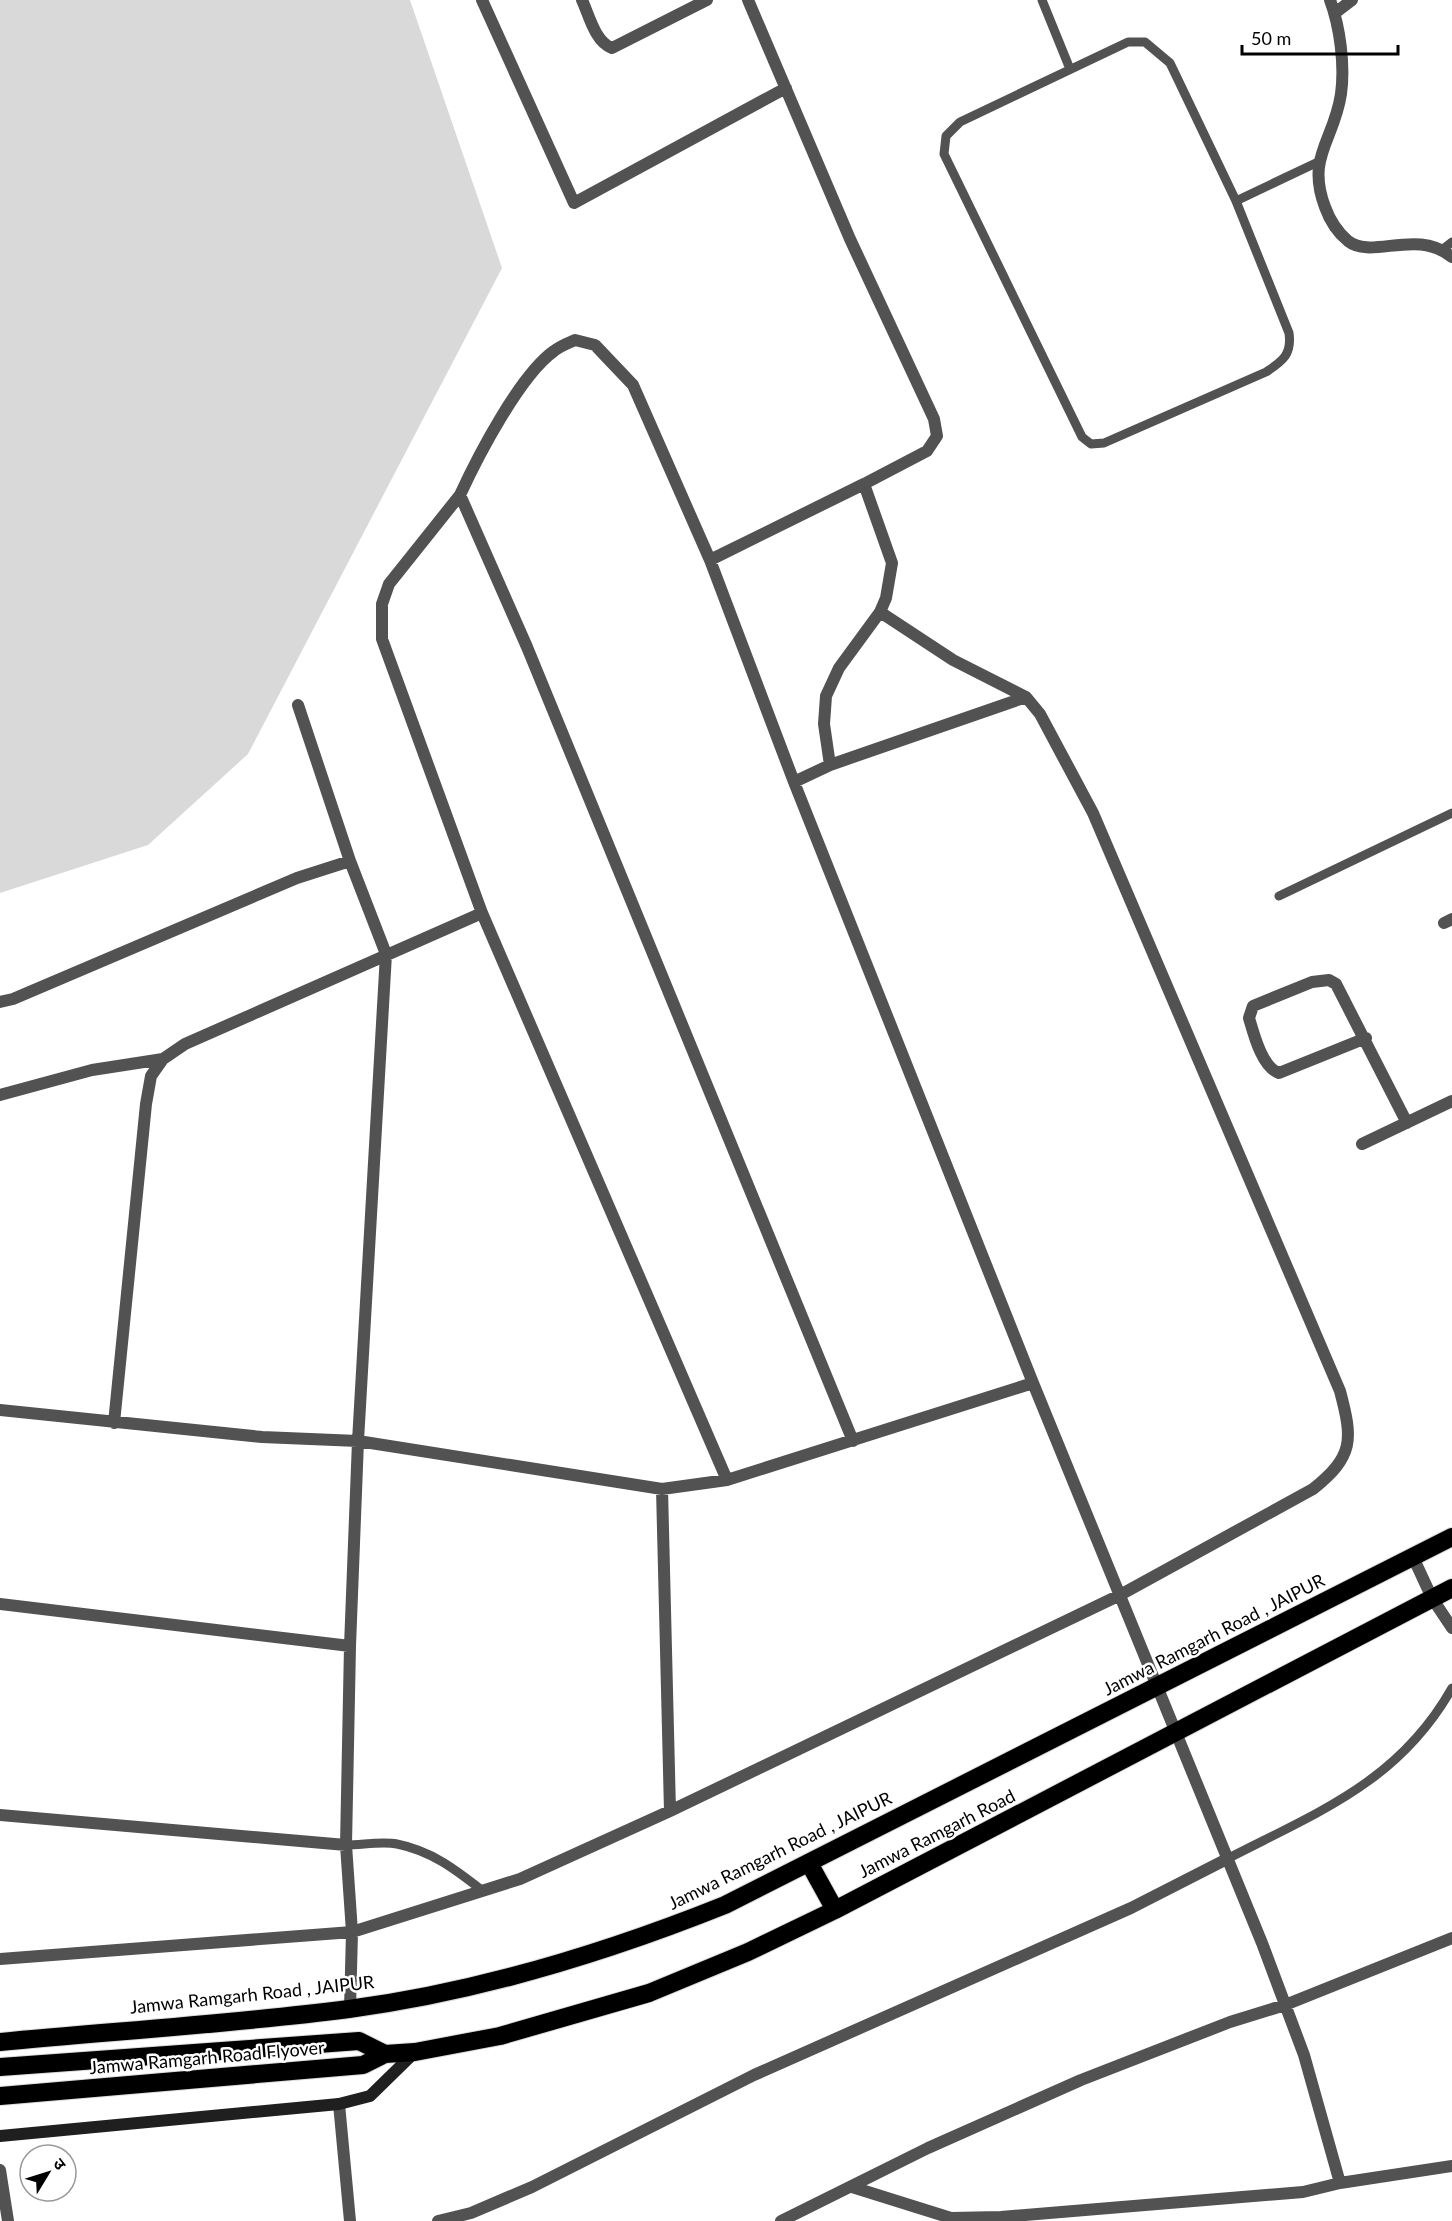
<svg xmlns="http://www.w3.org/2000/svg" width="1452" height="2221" font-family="Lato,'Noto Sans Devanagari',sans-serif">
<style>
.green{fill:#d9d9d9}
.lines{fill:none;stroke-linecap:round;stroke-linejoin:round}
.highway-casing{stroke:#dbdbdb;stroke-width:20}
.lane{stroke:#525252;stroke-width:9}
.street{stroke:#525252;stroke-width:12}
.secondary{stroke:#1f1f1f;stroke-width:12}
.highway{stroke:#000;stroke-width:18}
.labels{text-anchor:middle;stroke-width:5;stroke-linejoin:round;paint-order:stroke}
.street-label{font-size:18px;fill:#000;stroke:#fff}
</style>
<rect width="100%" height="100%" fill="#fff"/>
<!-- green -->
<path class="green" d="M0 0H410L502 268 248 754 148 845 0 893Z"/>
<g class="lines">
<!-- highway casing -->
<g class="highway-casing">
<path id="highway" d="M809 1863 835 1910
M0 2042C116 2031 233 2024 349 2009 477 1992 605 1953 725 1905L1452 1537
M0 2067 359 2041 385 2054
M0 2096 363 2065 385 2054 415 2052 500 2036 649 1993 748 1952 835 1910 1452 1588"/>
</g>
<!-- lane -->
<path class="lane" d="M1042 0 1070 69
M1128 42H1145L1170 63 1236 201 1289 333C1292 354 1283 361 1266 372L1104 443 1091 444 1082 437 944 154 946 136 960 122Z
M1236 201 1318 162
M1443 249 1452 242
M1279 896 1452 813
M346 1845C362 1845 382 1841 397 1844 432 1851 456 1870 483 1891
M1227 1859C1318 1812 1399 1782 1452 1688"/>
<!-- street -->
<path class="street" d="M482 0 574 203 786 88
M582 0C589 15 595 42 612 48L707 0
M748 0 850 239 934 419 937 436 927 451 864 484 892 563 886 598 880 612 839 668 826 696 824 724 830 765
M1330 0C1340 27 1345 65 1341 94 1334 141 1306 157 1325 207 1330 221 1336 231 1348 241 1372 260 1416 228 1452 257
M1335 13 1352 0
M460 495 389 584 382 604V639L482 913 727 1480
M710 560 864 484
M298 705 350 861
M794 782 830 765 1026 697
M1444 923 1452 919
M0 1002 13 999 297 878 350 861 386 954 358 1441 350 1646 346 1845 352 1932 350 2009
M1366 1038 1279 1073C1262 1067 1254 1035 1249 1018L1253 1006 1312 982 1329 980 1336 984 1407 1123
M0 1095 92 1070 163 1059
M1362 1144 1452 1101
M0 1410 262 1437 358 1441 662 1489 727 1480 1033 1383
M114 1423 146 1104 151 1076 163 1059 185 1044 482 913
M853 1441 527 647 460 495C478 456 520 375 554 351 560 346 568 343 575 340L595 345 633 385 710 560 794 782 1033 1383 1262 1943 1304 2055 1340 2183
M662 1489 670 1811
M1413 1557 1432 1598 1452 1628
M0 1604 350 1646
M0 1815 346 1845
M0 1959 352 1932 520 1879 670 1811 1120 1595 1313 1489C1354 1456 1353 1440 1340 1391L1093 813 1040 714 1026 697 953 660 880 612
M339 2104 350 2221
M0 2170 8 2221
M852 2187 951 2218 1001 2217 1303 2192 1340 2183 1452 2166
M438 2221 471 2213 532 2187 754 2075 1131 1908 1227 1859
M781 2221 928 2148 1081 2080 1230 2022 1285 2005 1452 1938"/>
<!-- secondary -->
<path class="secondary" d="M0 2136 339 2104 370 2096 415 2052"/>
<!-- highway -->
<use href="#highway" class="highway"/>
</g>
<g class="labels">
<!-- street labels -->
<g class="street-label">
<text transform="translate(1214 1635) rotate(-27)" y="6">Jamwa Ramgarh Road , JAIPUR</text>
<text transform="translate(937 1834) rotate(-27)" y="6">Jamwa Ramgarh Road</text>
<text transform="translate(780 1851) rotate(-26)" y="6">Jamwa Ramgarh Road , JAIPUR</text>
<text transform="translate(252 1995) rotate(-6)" y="6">Jamwa Ramgarh Road , JAIPUR</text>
<text transform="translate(207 2058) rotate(-5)" y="6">Jamwa Ramgarh Road Flyover</text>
</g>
</g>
<!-- north arrow -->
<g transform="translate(48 2173) rotate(52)"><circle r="28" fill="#ffffff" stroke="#999999" stroke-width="1.5"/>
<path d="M0-4.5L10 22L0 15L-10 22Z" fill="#000000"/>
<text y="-9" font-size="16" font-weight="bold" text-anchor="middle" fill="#000000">उ</text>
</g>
<!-- scale -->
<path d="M1242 45v9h156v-9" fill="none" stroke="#000000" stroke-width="3"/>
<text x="1251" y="45" font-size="18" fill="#000000" stroke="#ffffff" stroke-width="4.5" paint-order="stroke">50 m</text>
</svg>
